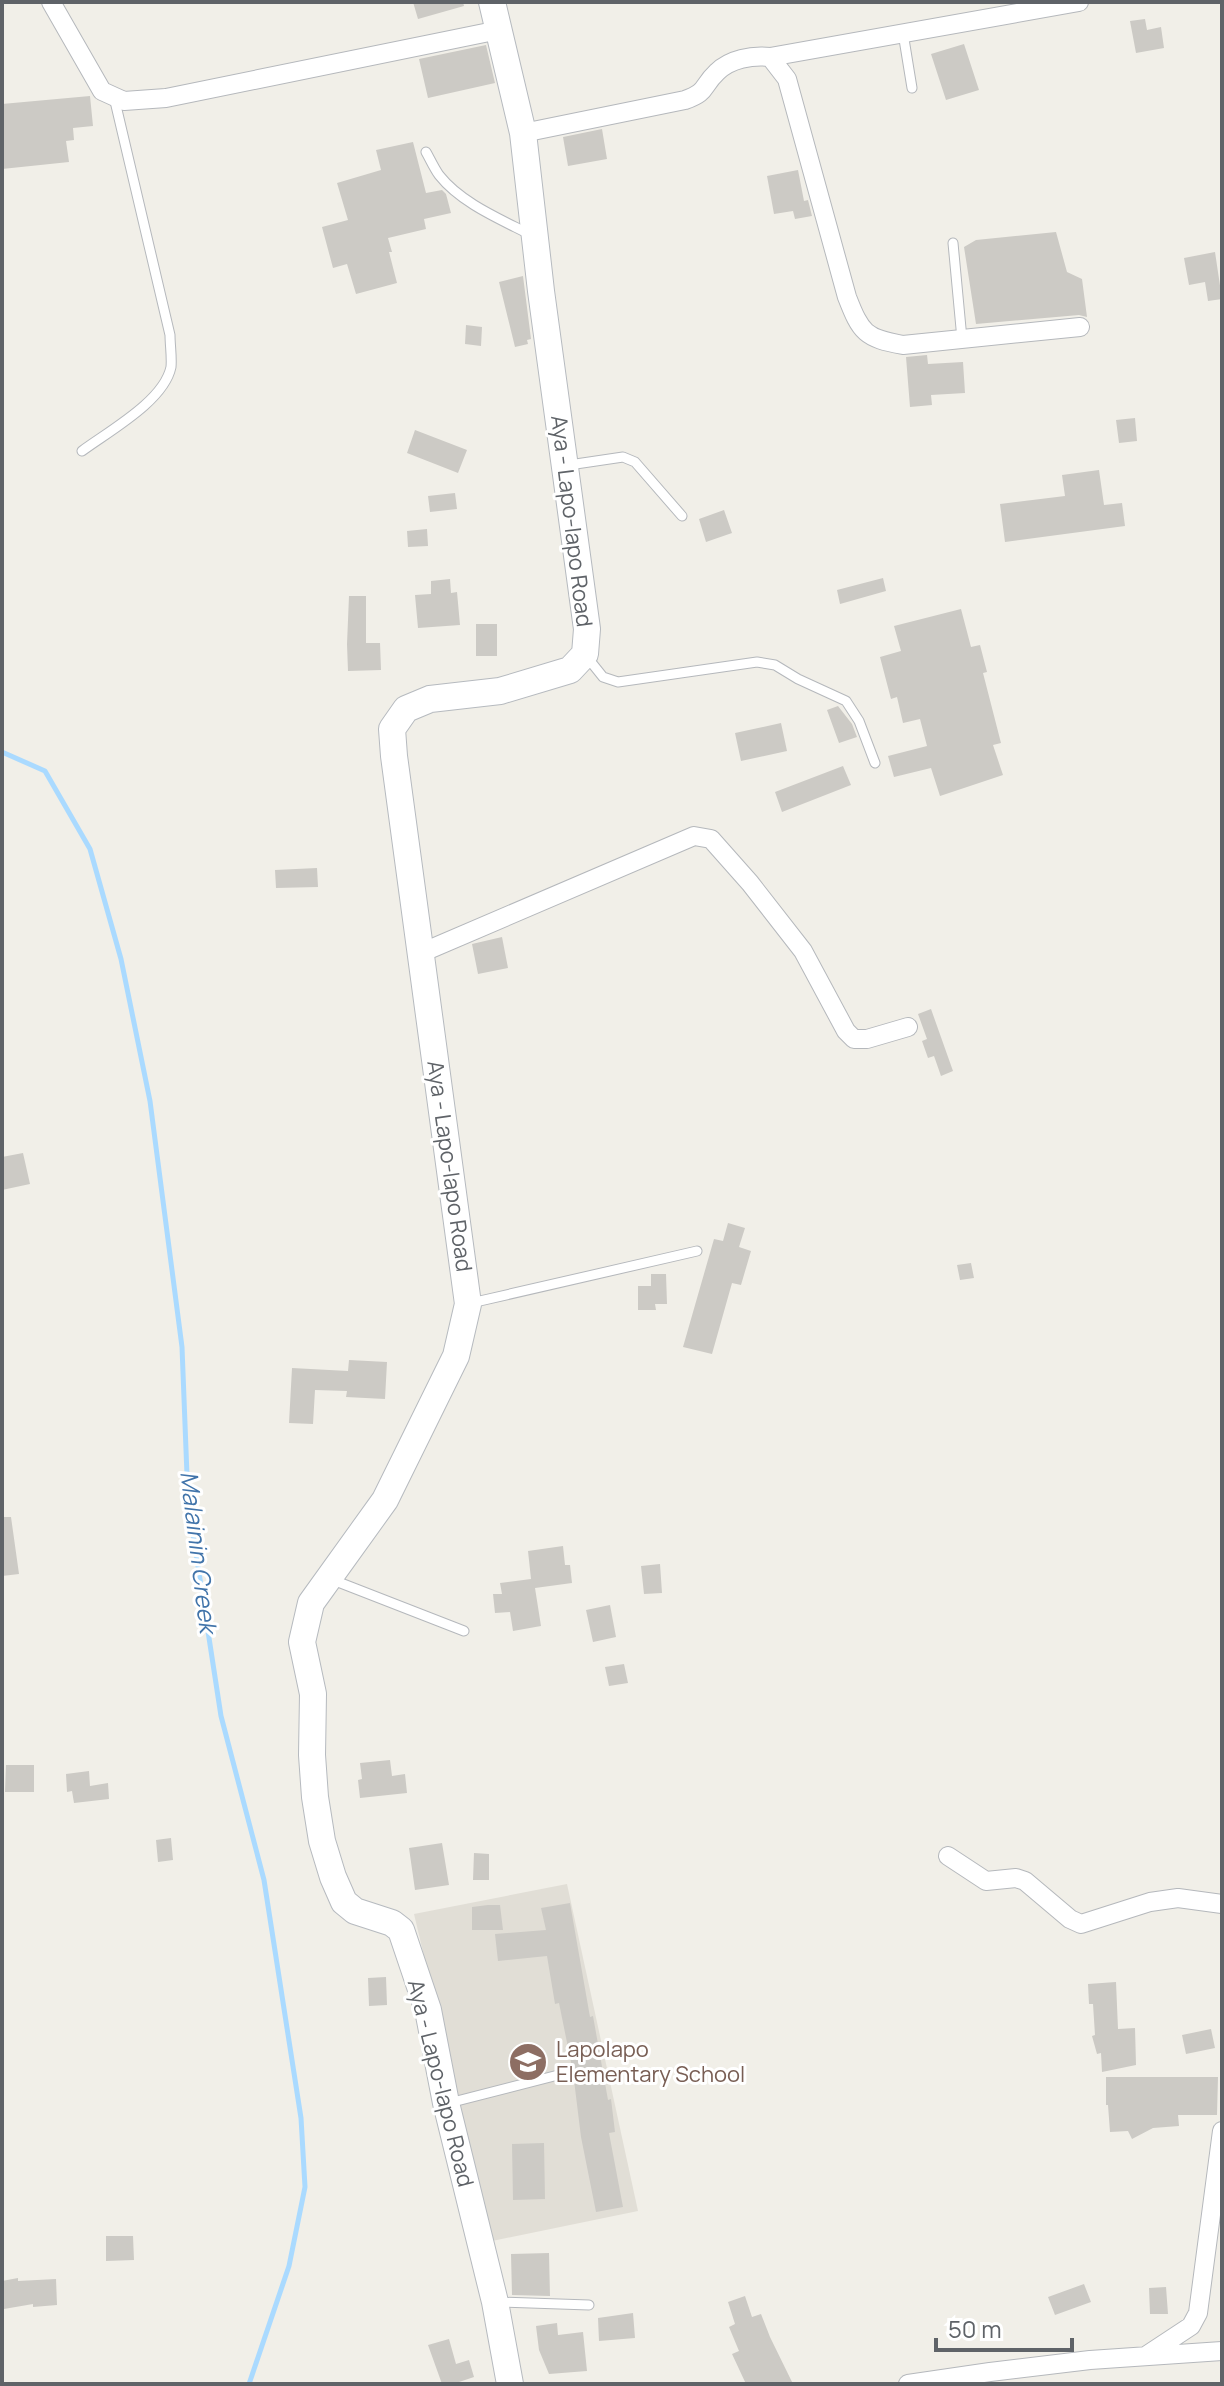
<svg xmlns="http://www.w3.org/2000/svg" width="1224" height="2386" font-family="Manrope,sans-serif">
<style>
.education{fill:#e1ded6}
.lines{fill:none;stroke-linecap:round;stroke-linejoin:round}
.stream{stroke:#aadaff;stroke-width:5}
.building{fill:#cccac5}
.lane-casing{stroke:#b5b8bc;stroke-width:11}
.street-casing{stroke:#b5b8bc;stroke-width:20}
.secondary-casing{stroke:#b6babf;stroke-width:28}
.lane{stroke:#fff;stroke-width:9}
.street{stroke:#fff;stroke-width:18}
.secondary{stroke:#fff;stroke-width:26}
.labels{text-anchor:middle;stroke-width:6;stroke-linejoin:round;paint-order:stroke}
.street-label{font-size:22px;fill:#5f6368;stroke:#fff}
.education-label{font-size:22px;fill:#785e54;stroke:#fff;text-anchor:start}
.water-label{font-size:24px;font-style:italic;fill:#4174aa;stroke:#fff}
</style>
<rect width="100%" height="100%" fill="#f1efe8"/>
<!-- education -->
<path class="education" d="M567 1884 638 2211 492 2241 414 1914Z"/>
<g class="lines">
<!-- stream -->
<path class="stream" d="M2 752 45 771 90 849 121 959 150 1101 182 1347 188 1501 221 1716 264 1880 301 2118 305 2187 289 2266 249 2384"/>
</g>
<!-- building -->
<path class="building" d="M413 2H463L464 6 418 19Z
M1145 19 1147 30 1161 27 1164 48 1136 53 1130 21Z
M964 44 979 90 946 100 931 54Z
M486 45 495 83 428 98 419 59Z
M90 96 93 126 73 128 74 140 66 141 69 162 2 169V104Z
M602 129 607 159 568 166 563 137Z
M413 142 426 193 442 190 446 194 451 213 424 219 426 229 388 238 392 252H389L397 283 356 294 347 264 333 268 322 227 348 220 337 183 381 170 376 150Z
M798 170 804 201 808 200 812 216 795 219 793 211 774 214 767 176Z
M1056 232 1067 272 1082 279 1087 317 1079 315 976 324 964 247 976 240Z
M1215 252 1222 299 1208 301 1205 282 1189 285 1184 258Z
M523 276 531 339 527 340 528 344 515 347 499 282Z
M466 325 482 327 481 346 465 344Z
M927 355 928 364 963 362 965 393 931 395 932 405 910 407 906 357Z
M1135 418 1137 441 1119 443 1116 420Z
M415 430 467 450 458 473 407 453Z
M1099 470 1104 505 1122 503 1125 526 1005 542 1000 504 1065 496 1062 475Z
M455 493 457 509 430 512 428 496Z
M724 510 732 533 706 542 699 519Z
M427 529 428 546 408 547 407 531Z
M883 578 886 591 840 604 837 590Z
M450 579 451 593 457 592 460 625 418 628 415 595 431 594V581Z
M349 596H366V643H380L381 670 348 671 347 644Z
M961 609 971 647 980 645 987 672 983 673 1001 743 993 745 1003 775 940 796 931 768 894 777 888 756 927 746 920 719 903 723 897 697 891 699 880 657 901 651 894 626Z
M476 624H497V656H476Z
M838 706 852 724 857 737 839 743 827 710Z
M781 723 787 751 741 761 735 733Z
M843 766 851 785 782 812 775 792Z
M317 868 318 887 276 888 275 870Z
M502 937 508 968 478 974 472 944Z
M931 1009 953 1071 941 1076 934 1056 928 1058 922 1041 927 1039 918 1014Z
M23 1153 30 1184 2 1190V1157Z
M728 1223 745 1228 739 1247 751 1251 741 1285 732 1283 712 1354 683 1347 714 1239 723 1241Z
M971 1263 974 1278 960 1280 957 1265Z
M651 1274H666L667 1304H655L656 1310H638V1286H651Z
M349 1360 387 1362 385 1399 346 1397 347 1391 315 1390 313 1424 289 1423 292 1368 348 1371Z
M2 1517H11L19 1574 2 1576Z
M563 1546 565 1565H570L572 1583 535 1588 541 1626 513 1631 510 1612 495 1613 493 1594H502L500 1583 531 1579 528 1551Z
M660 1564 662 1593 644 1594 641 1566Z
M610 1605 616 1637 593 1642 586 1610Z
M624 1664 628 1683 609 1686 605 1667Z
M390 1760 392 1776 405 1774 407 1793 360 1798 358 1780 362 1779 360 1763Z
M6 1765H34V1792H5Z
M89 1771 90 1786 108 1783 109 1799 74 1803 72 1791 67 1792 66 1774Z
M171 1838 173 1860 158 1862 156 1840Z
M442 1843 449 1885 415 1890 409 1848Z
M474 1853 489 1854V1880H473Z
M570 1903 590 2017 593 2016 608 2100 611 2099 615 2132 609 2133 623 2207 596 2212 581 2137 573 2072 559 2003 555 2004 547 1956 498 1961 495 1934 546 1930 541 1908Z
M488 1905H500L503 1930H472V1907Z
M386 1977 387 2005 369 2006 368 1978Z
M1116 1982 1118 2029 1135 2028 1136 2065 1102 2072 1101 2053 1097 2054 1092 2036 1095 2035 1093 2004H1089L1088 1984Z
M1211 2029 1215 2048 1186 2054 1182 2035Z
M1106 2077H1218L1217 2115H1178L1179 2126 1153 2128 1132 2139 1128 2131 1110 2132 1108 2105H1106Z
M544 2143 545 2199 513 2200 512 2144Z
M106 2236H133L134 2260 106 2261Z
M549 2253 550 2296 512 2295 511 2254Z
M18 2278V2281L56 2279 57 2305 33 2307V2304L4 2309 2 2281Z
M1084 2284 1091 2302 1055 2315 1048 2297Z
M1166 2287 1168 2314H1150L1149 2288Z
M745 2296 752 2317 761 2314 770 2337 793 2384H746L732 2354 739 2351 729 2327 735 2324 728 2302Z
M633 2313 635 2338 599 2341 598 2318Z
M557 2323 558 2335 583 2332 587 2371 549 2374 539 2350 536 2326Z
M449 2339 456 2364 469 2360 474 2377 453 2384H442L428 2345Z"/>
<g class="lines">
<!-- lane casing -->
<g class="lane-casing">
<path id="lane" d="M903 33 912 88
M426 152C430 159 434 168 439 175 461 203 500 219 531 235
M953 243 962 339
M82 451C109 431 164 401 171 367 172 357 170 345 170 335L114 97
M569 465 623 457 635 462 682 516
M587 657 603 677 618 682 757 662 775 665 798 679 846 701 859 721 875 763
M471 1303 697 1251
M333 1580 464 1631
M449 2103 566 2073
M497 2302 589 2305"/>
</g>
<!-- street casing -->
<g class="street-casing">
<path id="street" d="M51 2 102 91 124 101 166 98 499 30
M770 57 787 79 847 297C861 333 865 338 903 345L1080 327
M523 133 685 100C708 92 701 87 717 72 730 59 752 55 770 57L1079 2
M421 953 694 836 711 839 750 883 803 951 846 1031 854 1039H867L908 1027
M948 1856 986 1881 1016 1878 1025 1881 1070 1919 1081 1924 1150 1902 1178 1898 1222 1904
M1147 2355 1191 2326 1198 2313 1222 2131
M908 2384 990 2372 1090 2360 1222 2351"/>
</g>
<!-- secondary casing -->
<g class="secondary-casing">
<path id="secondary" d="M492 2 523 133 541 291 587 629 585 654 570 670 500 691 430 699 406 709 392 729 394 756 468 1304 456 1356 385 1500 311 1603 302 1642 313 1694 312 1755 315 1797 322 1841 333 1877 344 1902 355 1911 392 1923 401 1930 428 2010 446 2103 495 2302 510 2384"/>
</g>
<!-- lane -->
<use href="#lane" class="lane"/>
<!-- street -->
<use href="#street" class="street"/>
<!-- secondary -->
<use href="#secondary" class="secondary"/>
</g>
<!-- icons -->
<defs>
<g id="school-disc" transform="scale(2)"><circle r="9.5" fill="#8d6e63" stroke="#fff"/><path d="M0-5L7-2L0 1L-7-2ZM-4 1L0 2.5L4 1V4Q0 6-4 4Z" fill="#fff"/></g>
</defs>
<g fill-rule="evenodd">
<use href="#school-disc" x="528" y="2062"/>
</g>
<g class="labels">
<!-- street labels -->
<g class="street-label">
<text transform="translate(572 521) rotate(83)" y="8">Aya - Lapo-lapo Road</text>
<text transform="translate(450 1166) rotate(82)" y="8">Aya - Lapo-lapo Road</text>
<text transform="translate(441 2083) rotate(76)" y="8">Aya - Lapo-lapo Road</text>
</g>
<!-- education labels -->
<g class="education-label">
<text x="556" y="2057">Lapolapo<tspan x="556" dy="25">Elementary School</tspan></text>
</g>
<!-- water labels -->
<g class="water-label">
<text transform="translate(198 1552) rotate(83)" y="8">Malainin Creek</text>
</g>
</g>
<!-- border -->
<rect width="1224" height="2386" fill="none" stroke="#5f6368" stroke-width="8"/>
<!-- scale -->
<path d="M936 2338v12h136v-12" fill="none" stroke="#5f6368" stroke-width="4"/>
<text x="948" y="2338" font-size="24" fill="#5f6368" stroke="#ffffff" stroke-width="6" paint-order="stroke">50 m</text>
</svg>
